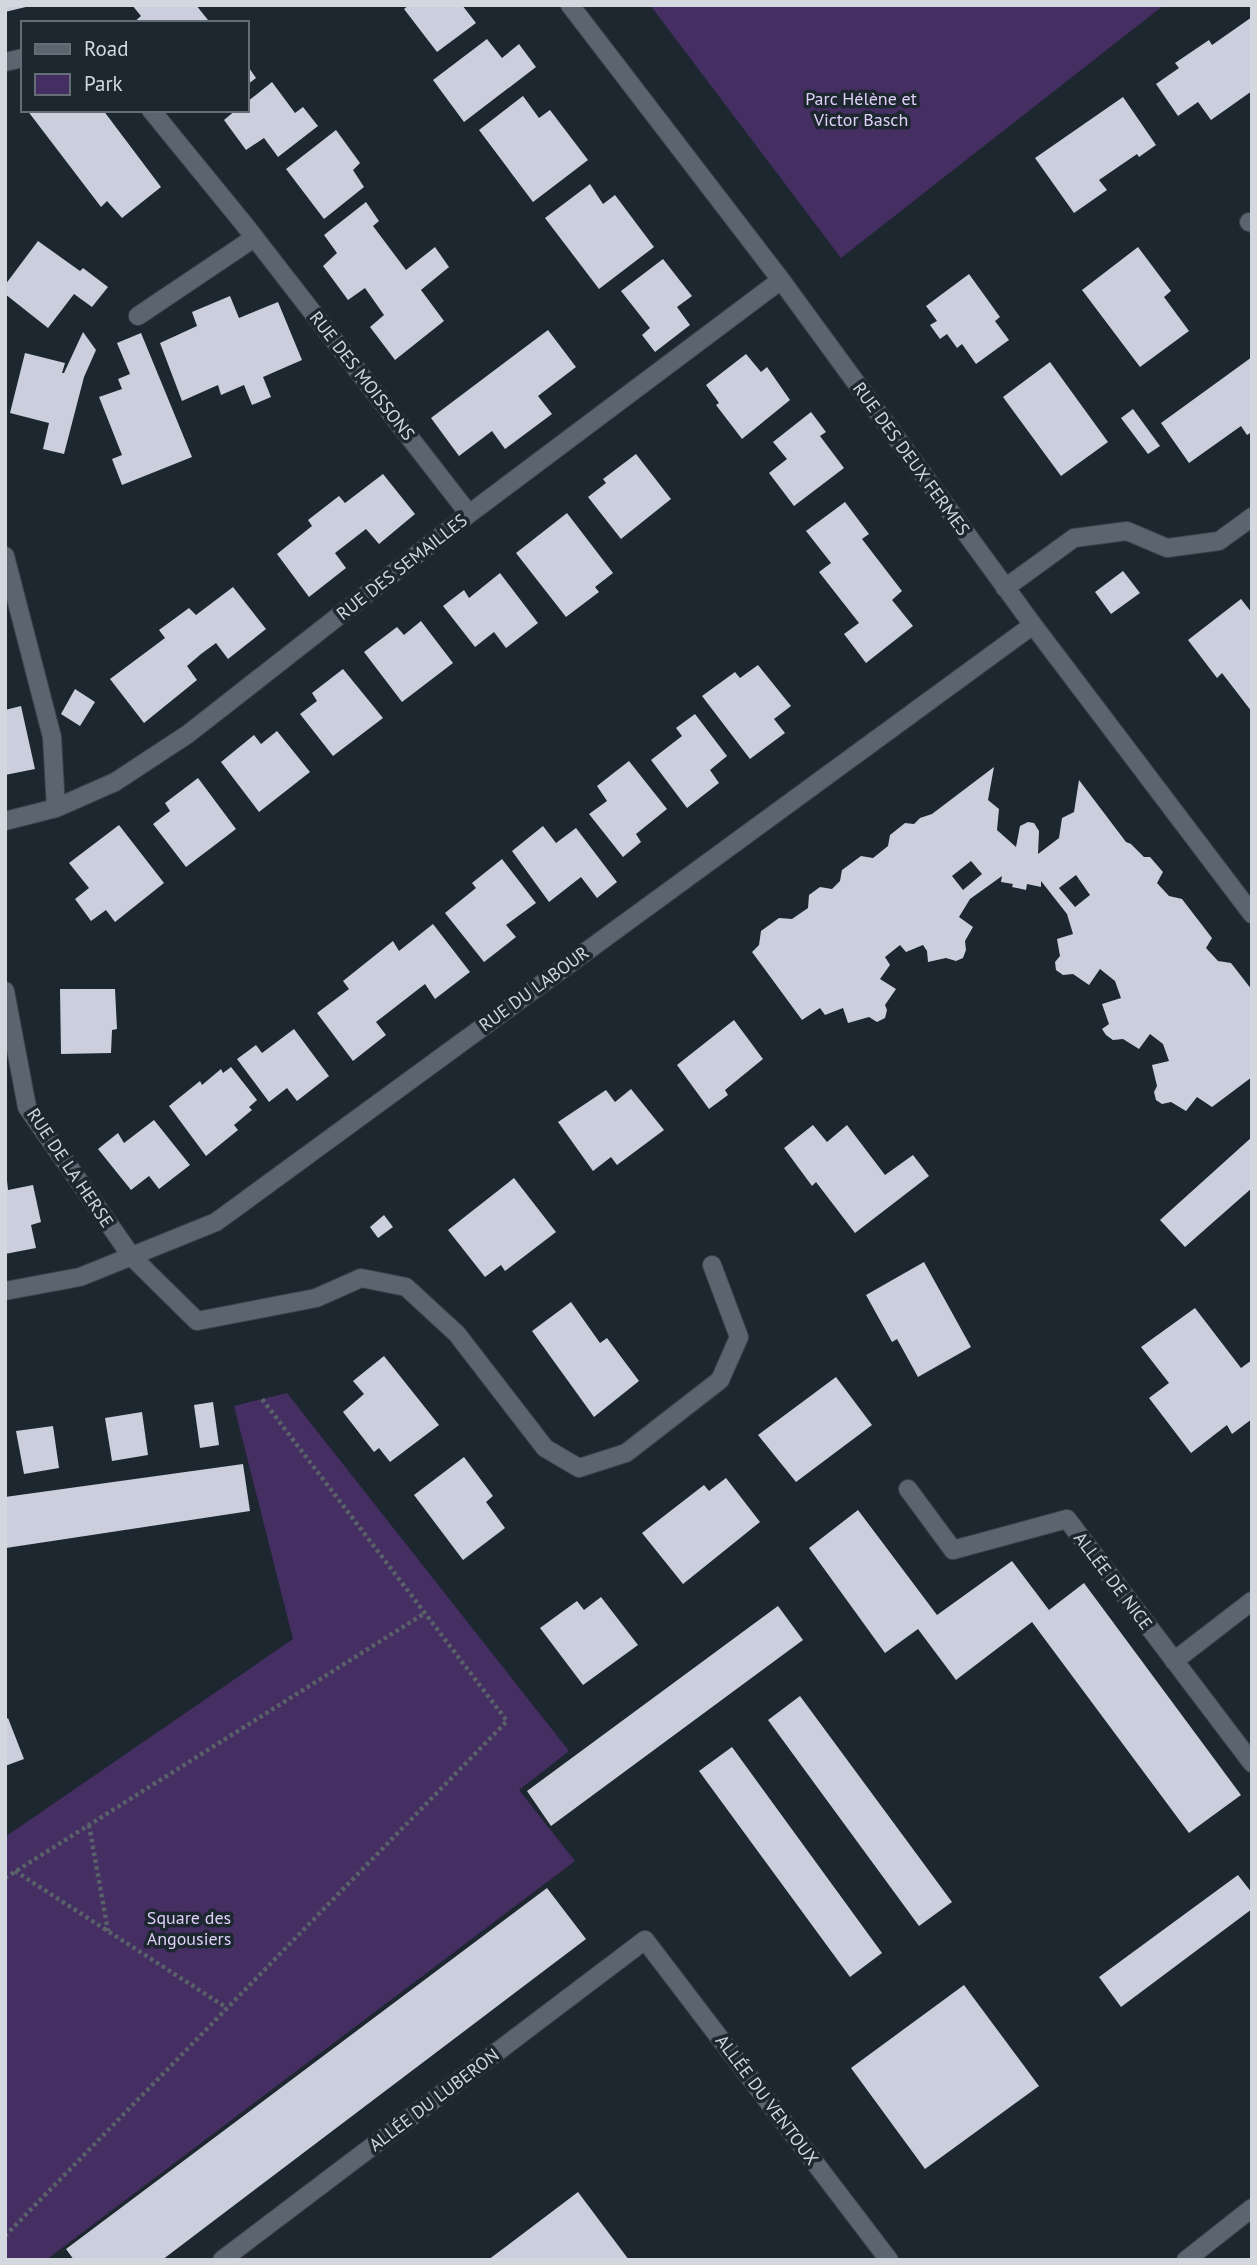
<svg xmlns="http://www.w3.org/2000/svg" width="1257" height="2265" font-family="'PT Sans',sans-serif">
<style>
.green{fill:#452e62}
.building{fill:#cacedd;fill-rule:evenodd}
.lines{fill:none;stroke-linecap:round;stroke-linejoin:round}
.minor-casing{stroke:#3c444b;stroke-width:20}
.path{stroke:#596169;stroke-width:4.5;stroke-dasharray:3.5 3.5;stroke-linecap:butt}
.minor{stroke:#5a656f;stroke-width:18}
.labels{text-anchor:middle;stroke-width:7;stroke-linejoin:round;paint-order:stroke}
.park-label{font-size:18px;fill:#dfd1f8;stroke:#1d272f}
.street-label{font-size:18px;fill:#d2d8de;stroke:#1d272f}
</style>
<rect width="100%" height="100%" fill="#1d272f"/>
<!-- green -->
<path class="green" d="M650 5H1164L841 258Z
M287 1393 569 1751 519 1790 575 1861 46 2260H5V1837L293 1639 234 1406Z"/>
<!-- building -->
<path class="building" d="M5 5H30V6L5 12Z
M132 5H196L208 20 203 23H133L141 16Z
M409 5H462L476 23 437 52 404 9Z
M1252 17V91L1211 120 1198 102 1178 116 1156 84 1179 68 1175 63 1209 40 1212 45Z
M487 39 502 58 519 44 536 67 464 122 433 80Z
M247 65 256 78 247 85Z
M272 82 295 113 303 107 318 126 278 157 264 138 246 150 224 120 236 110H247V102Z
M523 96 539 118 550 110 588 160 533 202 479 130Z
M1123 97 1156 145 1139 157 1137 154 1099 180 1107 190 1074 213 1035 158Z
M27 110H103L161 187 122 218 107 201 101 207Z
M336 130 360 163 353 170 364 187 324 219 286 169Z
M590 184 603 204 615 195 654 247 599 289 545 218Z
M366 202 379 221 373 226 406 270 435 247 449 267 421 290 444 321 395 360 370 327 384 315 365 288 348 300 323 266 337 253 324 235Z
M38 241 80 271 83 268 108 287 92 307 74 294 48 328 5 294V285Z
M1138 247 1171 291 1164 297 1189 331 1140 367 1082 290Z
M663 259 692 296 677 307 690 325 655 352 642 335 650 328 621 291Z
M969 274 1000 317 995 321 1009 340 976 364 962 344 957 348 947 334 940 339 930 325 937 321 926 306Z
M230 296 239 318 278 302 302 360 263 377 271 397 252 405 244 385 221 395 218 385 182 401 160 343 197 326 192 312Z
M548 330 576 367 538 396 552 414 505 449 492 431 459 456 431 418Z
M83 332 96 350 84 377 64 454 43 449 49 423 10 413 25 353 65 363 62 373H64Z
M141 333 192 457 122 485 112 459 122 455 99 397 122 389 118 379 130 374 117 343Z
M746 354 761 372 767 367 790 400 742 439 716 405 719 403 706 385Z
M1252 357V432L1247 435 1241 426 1189 463 1161 423Z
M1050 362 1108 442 1061 476 1003 397Z
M1133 409 1160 446 1148 454 1121 418Z
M811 412 826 432 820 436 844 468 794 506 769 473 787 459 773 442Z
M636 454 671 499 621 539 588 497 606 483 603 479Z
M383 474 415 514 379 544 366 529 335 553 346 568 309 597 277 554 312 526 308 520 339 496 345 503Z
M845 502 869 534 862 539 902 591 892 600 913 626 866 663 844 634 859 623 819 572 831 563 806 531Z
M567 513 613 573 595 587 599 592 566 617 516 553Z
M1123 571 1140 593 1111 614 1095 592Z
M500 573 538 623 506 648 494 632 475 647 443 606 464 590 469 598Z
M233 587 266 629 228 659 216 643 201 654 187 666 197 680 144 723 110 679 165 638 159 630 189 608 196 615Z
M1241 599 1252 613V712L1222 673 1217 678 1188 640Z
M421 621 453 663 402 702 364 652 397 627 404 635Z
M758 665 791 706 774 719 785 733 750 759 702 696 735 672 740 678Z
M343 669 383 718 333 756 300 714 317 701 312 693Z
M75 689 95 702 80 726 61 714Z
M21 706 35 769 5 775V710Z
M695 714 727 756 710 770 719 783 687 808 651 760 682 736 676 728Z
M277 731 310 772 259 812 221 762 254 735 261 744Z
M629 761 667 809 636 834 641 842 623 857 589 814 607 801 597 786Z
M994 767 988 800 999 809 997 830 1016 847 1020 826 1028 822 1034 823 1039 831 1038 854 1059 838 1062 818 1074 812 1079 780 1126 842 1131 844 1144 857H1150L1163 872 1157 883 1169 896 1182 899 1212 938 1206 948 1218 961 1231 963 1252 990V1077L1212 1107 1197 1097 1186 1111 1171 1102 1162 1104 1156 1100 1154 1092 1157 1086 1152 1065 1169 1061 1163 1044 1150 1034 1139 1049 1123 1039 1113 1040 1106 1035 1102 1029 1109 1024 1102 1004 1121 998 1115 981 1100 969 1089 985 1073 974 1063 975 1056 970 1055 962 1060 956 1057 939 1073 934 1067 914 1041 881V887L1027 884 1026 890 1012 887 1013 884 1001 882 1002 876 970 899 959 917 973 927 965 941 966 950 963 958 956 961 946 958 928 962 927 951 923 945 906 952 900 945 885 957 890 965 880 979 896 989 885 1005 887 1010 885 1018 877 1022 869 1017 848 1023 843 1008 825 1015 820 1008 802 1020 752 952 759 945 761 931 779 918 792 919 808 908 809 895 820 887 832 889 840 881 842 870 861 856 873 858 888 846 890 835 905 823 914 824 920 818 932 814ZM971 861 982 874 963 890 952 876ZM1076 875 1090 895 1075 907 1059 888Z
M198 778 236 829 186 867 153 824 170 811 165 803Z
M119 825 164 883 115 922 106 910 91 921 75 899 89 888 69 863Z
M543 826 556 843 576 828 617 882 597 898 581 877 549 902 512 851Z
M502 859 536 903 506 925 516 937 484 962 445 913 476 888 472 883Z
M433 924 470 972 435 999 425 984 376 1022 386 1035 353 1061 317 1013 349 989 343 981 393 941 399 951Z
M60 989H115L117 1029 112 1030 111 1053 61 1054Z
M734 1020 763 1059 725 1090 728 1095 709 1109 677 1065Z
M294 1029 329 1076 297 1101 287 1088 269 1102 237 1059 256 1045 262 1053Z
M231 1067 257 1100 249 1107 252 1110 234 1125 238 1130 206 1156 169 1106 200 1081 202 1085 221 1069 223 1073Z
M631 1089 664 1130 617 1165 611 1157 593 1171 558 1122 606 1090 615 1102Z
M154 1120 190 1165 159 1189 149 1176 131 1190 98 1149 118 1133 124 1143Z
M813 1125 827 1142 847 1125 885 1175 913 1155 929 1176 855 1233 816 1182 812 1186 784 1148Z
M1252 1137V1188L1185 1247 1160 1220Z
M514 1178 556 1232 505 1271 501 1265 485 1277 448 1230Z
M7 1181 8 1190 33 1185 41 1222 31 1225 36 1248 5 1254Z
M384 1215 393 1227 378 1238 370 1227Z
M924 1262 971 1347 918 1377 897 1339 892 1342 866 1295Z
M571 1302 600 1343 607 1338 639 1381 594 1417 532 1331Z
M1195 1308 1241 1368 1252 1360V1419L1232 1434 1227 1425 1191 1453 1149 1398 1169 1383 1141 1347Z
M384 1356 439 1425 390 1462 379 1448 374 1452 343 1412 364 1394 353 1381Z
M836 1377 872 1425 796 1482 758 1435Z
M213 1402 219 1445 200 1448 194 1405Z
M142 1412 148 1455 112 1461 105 1418Z
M53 1426 59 1468 24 1474 16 1431Z
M464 1457 493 1496 486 1502 505 1528 463 1560 414 1495Z
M243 1464 250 1511 6 1548 5 1497Z
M726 1478 760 1522 683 1584 642 1533 704 1485 709 1491Z
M858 1510 937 1615 1012 1561 1049 1610 1084 1583 1241 1795 1189 1833 1032 1622 956 1680 918 1629 885 1653 809 1548Z
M601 1597 638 1645 583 1685 540 1628 577 1601 584 1610Z
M778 1606 803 1640 551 1826 527 1791Z
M800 1696 952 1902 919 1926 768 1720Z
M8 1718 24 1759 5 1766V1720Z
M732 1747 882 1953 850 1977 699 1771Z
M1238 1875 1252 1893V1909L1121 2007 1099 1977Z
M547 1888 586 1939 162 2260H74L66 2249Z
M964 1985 1039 2086 925 2169 851 2068Z
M578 2192 629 2260H488Z"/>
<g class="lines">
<!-- minor casing -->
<g class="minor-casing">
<path id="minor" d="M570 5 781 280 1033 625 1252 914
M5 62 23 58
M151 110 244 224 469 514
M1249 222 1252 223
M138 316 254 238
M5 556 52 737 56 808
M1005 588 1074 538 1127 531 1167 548 1219 541 1252 517
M5 821 56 808 115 782 188 734 469 514 781 280
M5 991 27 1107 132 1257 197 1321 316 1298 361 1278 406 1287 457 1334 545 1448 579 1468 626 1453 720 1380 739 1337 712 1265
M5 1291 80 1277 216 1222 1033 625
M908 1489 953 1550 1067 1519 1252 1763
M1174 1661 1252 1601
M222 2260 645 1940 889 2260
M1186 2260 1252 2208"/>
</g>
<!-- path -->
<path class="path" d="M89 1825 108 1931
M15 1871 227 2008
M5 1878 425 1613
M5 2236 507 1721 262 1399"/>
<!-- minor -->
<use href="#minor" class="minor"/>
</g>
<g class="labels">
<!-- park labels -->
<g class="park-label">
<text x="861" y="105">Parc Hélène et<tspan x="861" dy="21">Victor Basch</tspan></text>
<text x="189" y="1924">Square des<tspan x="189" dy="21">Angousiers</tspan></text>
</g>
<!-- street labels -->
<g class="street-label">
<text transform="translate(362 376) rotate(52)" y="6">RUE DES MOISSONS</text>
<text transform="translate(911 459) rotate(54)" y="6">RUE DES DEUX FERMES</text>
<text transform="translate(402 567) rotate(-38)" y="6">RUE DES SEMAILLES</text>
<text transform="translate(534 989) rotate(-36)" y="6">RUE DU LABOUR</text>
<text transform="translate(70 1168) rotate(56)" y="6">RUE DE LA HERSE</text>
<text transform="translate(1113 1581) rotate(53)" y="6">ALLÉE DE NICE</text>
<text transform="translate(434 2100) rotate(-37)" y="6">ALLÉE DU LUBERON</text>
<text transform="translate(767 2100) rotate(53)" y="6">ALLÉE DU VENTOUX</text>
</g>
</g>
<!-- border -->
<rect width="1257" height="2265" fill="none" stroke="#d2d8de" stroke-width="14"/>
<!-- legend -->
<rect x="21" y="21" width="228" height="91" fill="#1d272f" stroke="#656e75" stroke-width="2"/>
<rect x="35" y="44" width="35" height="10" fill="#5a656f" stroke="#656e75" stroke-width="2"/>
<text x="84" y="56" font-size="21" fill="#d2d8de">Road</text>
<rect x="35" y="74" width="35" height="21" fill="#452e62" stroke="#656e75" stroke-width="2"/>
<text x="84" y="91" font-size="21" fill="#d2d8de">Park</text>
</svg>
